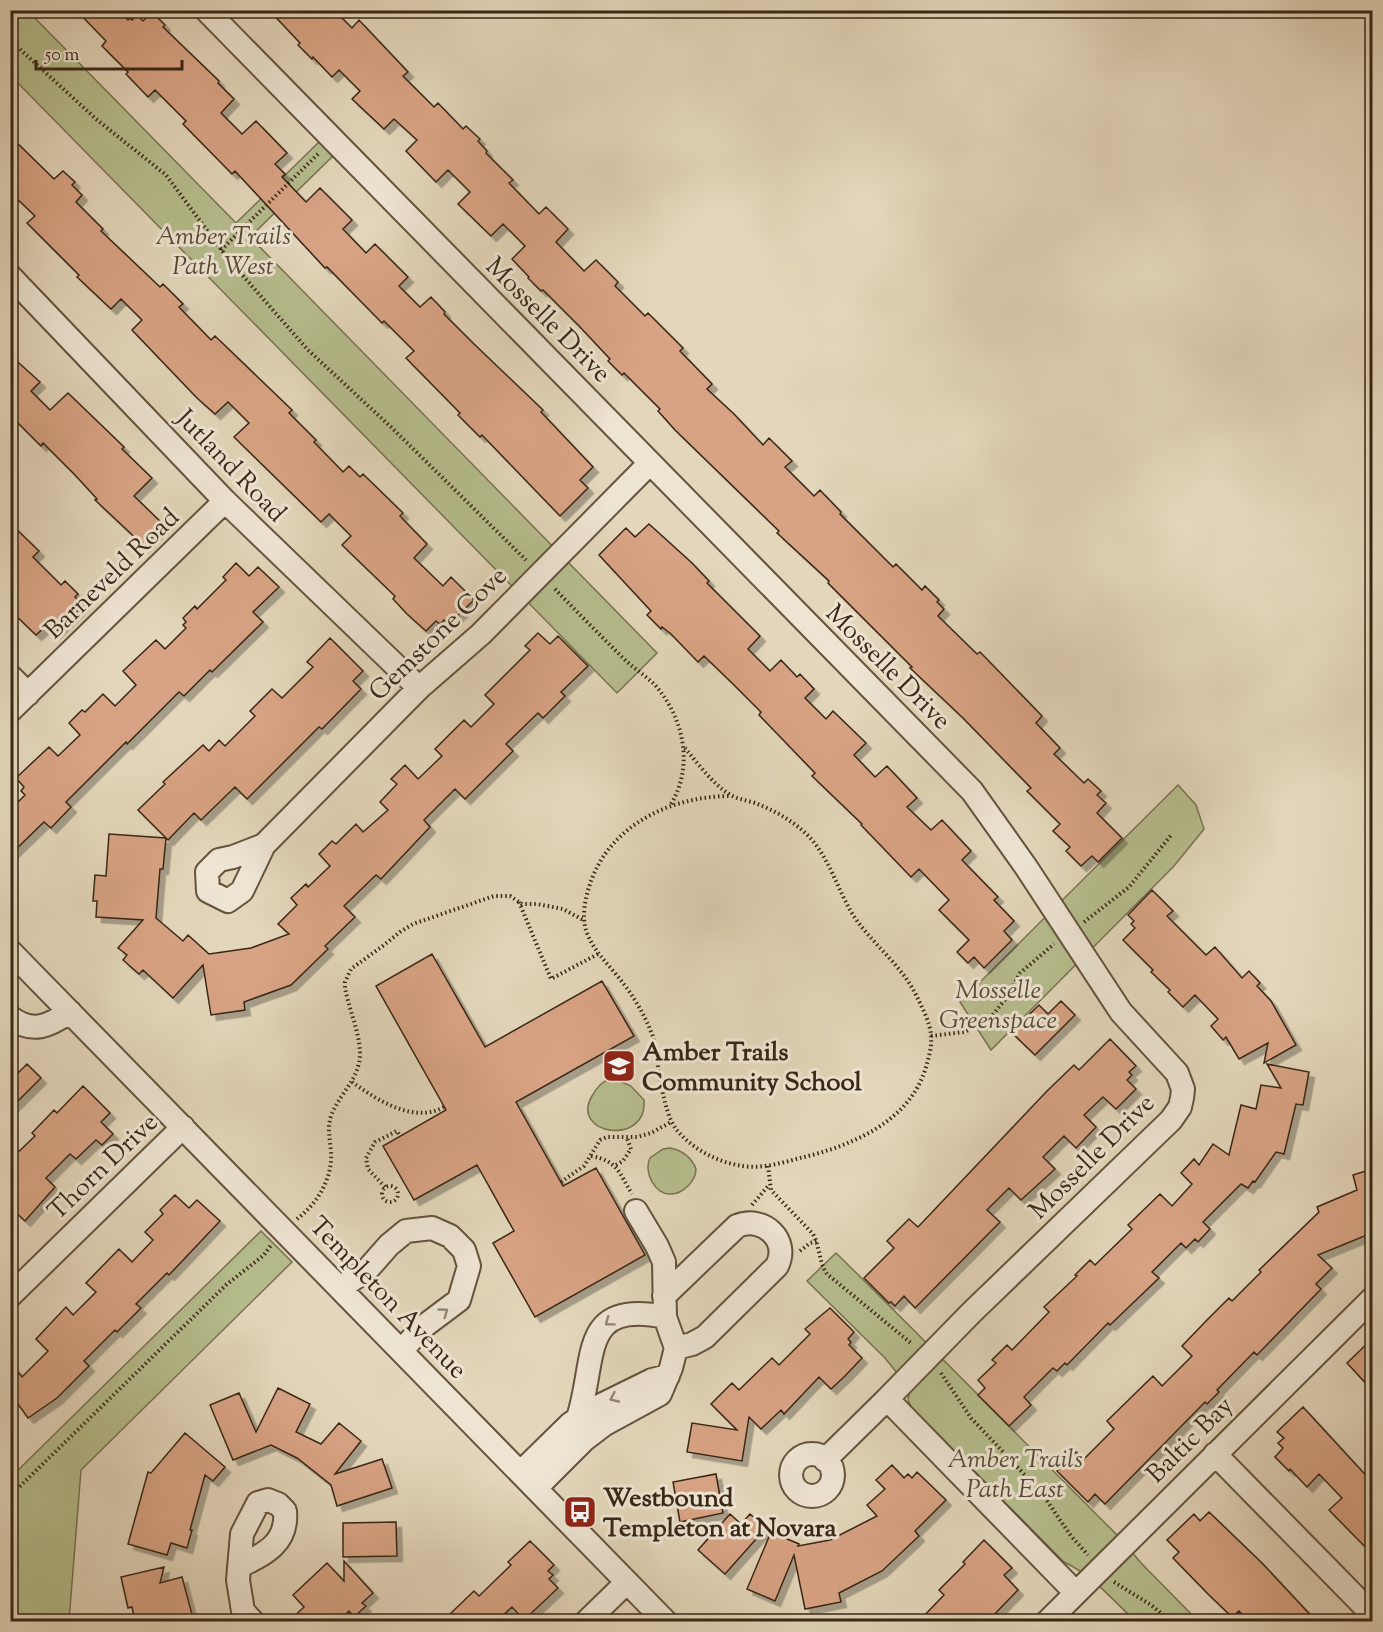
<svg xmlns="http://www.w3.org/2000/svg" width="1383" height="1632" font-family="'Sorts Mill Goudy',serif">
<style>
.green{fill:#b6bd8d;stroke:#787251;stroke-width:1.5}
.building{fill:#d8a384;stroke:#392715;stroke-width:1.5;filter:url(#shadow)}
.lines{fill:none;stroke-linecap:round;stroke-linejoin:round}
.minor-casing{stroke:#64533e;stroke-width:26}
.path{stroke:#392715;stroke-width:4;stroke-dasharray:1.5 3;stroke-linecap:butt}
.minor{stroke:#ede4d2;stroke-width:22}
.oneway{stroke:#938674}
.labels{text-anchor:middle;stroke-width:6;stroke-linejoin:round;paint-order:stroke}
.park-label{font-size:26px;font-style:italic;fill:#584c33;stroke:#ede4d2}
.street-label{font-size:26px;fill:#392715;stroke:#ede4d2}
.poi-label{font-size:26px;font-weight:bold;fill:#392715;stroke:#ede4d2;text-anchor:start}
</style>
<defs>
<filter id="shadow"><feDropShadow dx="5.5" dy="5.5" stdDeviation="0" flood-color="#0004"/></filter>
</defs>
<rect width="100%" height="100%" fill="#e3d6ba"/>
<filter id="stains"><feTurbulence type="fractalNoise" baseFrequency=".00333" numOctaves="4"/><feColorMatrix values="0 0 0 0 .2 0 0 0 0 .09 0 0 0 0 .02 0 0 0 .5 -.17"/></filter>
<radialGradient id="worn" r=".72"><stop offset=".6" stop-color="#630" stop-opacity="0"/><stop offset="1" stop-color="#630" stop-opacity=".3"/></radialGradient>
<!-- green -->
<path class="green" d="M10 11H28L236 223 320 141 334 155 250 237 657 653 617 693 11 76Z
M1178 785 1196 805 1204 829 1174 866 991 1050 960 1002Z
M613 1078 631 1086 644 1100C648 1147 569 1135 592 1096 597 1087 602 1081 613 1078Z
M670 1148C682 1150 692 1158 696 1169 696 1181 683 1194 671 1194 655 1195 643 1172 650 1158L663 1149Z
M261 1231 292 1262 81 1470 69 1621H11V1477Z
M836 1253C931 1346 1024 1442 1118 1536L1142 1564 1198 1621H1135C1114 1601 1092 1575 1064 1562L913 1410 908 1400 910 1389 885 1358 807 1281Z"/>
<!-- building -->
<path class="building" d="M76 10H119L128 20 130 18 132 20 137 15 143 21 152 12 165 25 163 27 219 81 218 83 234 99 221 113 242 134 256 121 287 153 275 164 285 174 282 177 306 202 320 188 352 220 343 229 366 253 375 244 408 277 399 286 420 307 431 297 445 312 444 314 474 344 543 410 541 412 593 467 580 480 588 488 560 516 482 435 480 437 458 415 460 413 406 358 414 351 384 321 382 323 327 267 325 268 235 171 232 174 183 124 186 121 155 90 148 97 126 74 128 72 102 46 106 41Z
M269 10H334L352 28 359 20 408 72 403 76 434 107 438 103 463 129 466 126 480 139 478 141 487 151 486 153 513 180 509 183 539 214 546 207 568 229 556 242 584 271 596 260 618 282 615 286 645 316 648 313 683 348 680 351 712 384 707 389 734 414 763 445 769 438 792 461 785 467 814 496 820 490 841 512 840 514 893 567 896 564 922 590 925 586 939 600 937 602 944 609 938 616 977 654 980 652 1042 716 1036 723 1060 748 1054 754 1084 783 1088 779 1101 791 1097 795 1106 803 1097 813 1122 838 1098 862 1092 856 1081 866 1066 851 1070 847 1053 831 1060 824 1027 791 1031 788 963 718 910 668 912 667 828 583 829 581 777 533 779 531 675 430 658 411 660 409 624 373 622 375 608 361 610 359 580 327 543 290 541 291 528 278 529 277 512 259 525 246 503 224 491 236 458 204 470 192 448 170 436 182 406 151 417 140 394 119 384 129 352 99 360 91 339 70 332 77 313 57 312 59 298 45 300 43Z
M10 136 54 179 63 171 75 182 72 185 82 195 76 202 103 229 101 231 160 287 163 284 183 304 179 307 211 340 215 336 292 410 289 413 316 440 314 442 343 472 349 466 360 477 363 474 403 513 400 516 427 544 414 558 443 586 451 577 474 600 449 624 444 620 440 624 436 621 426 631 407 614 393 599 395 596 342 545 351 536 329 514 321 522 234 437 249 423 228 402 215 414 197 398 132 330 142 320 121 299 111 309 77 277 79 275 27 223 35 216 10 192Z
M10 355 40 382 31 391 50 410 68 393 124 447 122 449 152 478 134 496 164 525 144 546 95 500 97 499 75 475 43 443 41 446 10 415Z
M10 523 39 551 33 557 61 585 65 581 78 594 75 597 83 605 55 633 47 625 36 635 10 610Z
M649 524 692 563 709 581 707 583 760 636 748 649 770 671 781 660 797 677 800 674 814 689 805 698 826 719 833 711 866 743 854 755 875 777 887 766 917 798 907 807 931 830 942 820 971 851 962 860 998 897 994 900 1014 921 1004 931 1012 940 984 968 974 957 968 963 957 952 969 940 939 910 949 900 919 869 911 877 861 825 862 824 812 776 815 773 759 715 761 712 731 682 704 656 698 662 671 634 662 627 661 629 647 615 651 611 599 555 626 528 635 537Z
M236 563 249 576 258 567 279 587 253 612 263 622 212 672 210 670 184 696 179 692 127 744 126 742 66 802 71 807 51 828 44 822 10 855V810L25 795 21 791 24 787 16 778 49 747 58 756 80 735 69 723 82 710 85 712 103 694 115 706 136 685 123 671 156 640 165 649 186 628 183 625 186 622 183 618 195 606 197 609 226 580 223 577Z
M538 633 550 644 558 636 588 666 561 692 565 696 543 718 538 713 506 744 513 751 465 799 455 789 424 820 430 827 381 879 376 875 344 906 355 917 325 946 328 949 291 985 244 1002 245 1010 211 1015 203 965 173 998 143 970 139 974 123 960 127 955 118 948 143 920 96 917 97 901H93L95 875 106 876 109 834 166 838 163 869H160L156 918 183 941 188 935 209 954 251 948 289 934 278 924 297 905 291 898 306 884 308 887 330 866 319 854 332 841 336 844 356 824 363 832 388 810 380 802 397 784 391 779 405 765 418 779 442 756 435 749 464 720 471 727 494 704 485 695 530 650 525 646Z
M330 638 363 671 353 681 361 689 322 729 319 727 247 799 235 787 201 820 194 813 168 840 138 810 165 784 163 782 203 745 209 751 219 740 225 746 255 716 250 711 272 689 282 698 313 667 307 662Z
M1152 890 1173 911 1167 916 1206 955 1215 947 1242 978 1249 971 1260 983 1257 986 1271 1001 1296 1045 1264 1063 1268 1043 1239 1059 1226 1037 1223 1040 1211 1026 1218 1019 1195 995 1183 1007 1168 992 1170 990 1151 972 1153 970 1123 940 1135 928 1131 924 1134 921 1128 915Z
M432 954 485 1047 602 981 634 1036 516 1102 563 1186 596 1168 645 1255 535 1317 493 1243 514 1231 477 1165 414 1200 383 1146 446 1110 376 986Z
M1061 1001 1075 1015 1035 1055 1011 1032 1039 1005 1048 1014Z
M1110 1039 1136 1066 1129 1072 1132 1075 1127 1080 1136 1089 1116 1109 1103 1097 1084 1115 1096 1127 1076 1148 1064 1136 1043 1157 1055 1169 1021 1200 1009 1188 987 1210 1000 1222 915 1308 904 1296 895 1306 891 1302 889 1303 864 1278 894 1248 887 1241 909 1219 918 1227 1047 1091 1074 1065 1079 1070Z
M27 1064 41 1078 10 1109V1081Z
M1267 1064 1309 1072 1303 1105 1296 1104 1284 1154 1276 1152 1255 1182 1253 1181 1248 1188 1241 1184 1203 1222 1210 1229 1198 1242 1195 1239 1186 1248 1181 1243 1152 1272 1159 1278 1110 1325 1108 1323 1067 1365 1065 1363 1057 1371 1053 1368 1024 1397 1031 1405 1009 1426 978 1395 985 1388 978 1380 996 1363 992 1360 1007 1345 1012 1350 1049 1312 1044 1307 1077 1276 1075 1275 1090 1260 1095 1265 1132 1229 1128 1225 1160 1194 1172 1206 1192 1184 1181 1173 1194 1159 1199 1165 1213 1144 1229 1155 1241 1105 1256 1109 1261 1085 1281 1088Z
M83 1086 110 1113 101 1122 113 1134 102 1145 96 1140 76 1159 70 1154 46 1178 55 1187 25 1221 10 1207V1160L35 1136 32 1133 54 1110 57 1113Z
M1372 1169V1233L1318 1255 1332 1268 1316 1284 1321 1289 1257 1355 1254 1352 1217 1390 1219 1392 1207 1404 1205 1402 1105 1504 1095 1494 1088 1502 1057 1471 1076 1452 1084 1459 1114 1429 1107 1421 1153 1376 1162 1386 1192 1356 1182 1346 1207 1320 1229 1298 1232 1301 1261 1272 1259 1270 1319 1212 1317 1207 1357 1190 1353 1175Z
M175 1195 189 1208 197 1200 220 1221 169 1275 167 1273 136 1304 141 1308 117 1332 115 1330 84 1361 89 1366 57 1398 28 1418 10 1393V1362L22 1377 48 1351 36 1339 66 1307 73 1315 96 1292 86 1283 119 1249 132 1262 153 1240 145 1232 163 1214 160 1210Z
M830 1308 854 1332 848 1339 851 1342 849 1345 862 1358 845 1376 831 1389 819 1377 784 1414 781 1410 761 1429 749 1417 742 1461 687 1452 692 1423 737 1430 711 1404 732 1383 739 1390 772 1358 779 1365 810 1334 805 1329Z
M1372 1339V1390L1347 1363Z
M278 1388 310 1404 296 1432 321 1444 339 1423 361 1441 335 1474 382 1459 392 1488 337 1506 331 1485 297 1458 271 1445 233 1460 210 1405 239 1393 256 1432Z
M1303 1407 1372 1482V1554L1329 1510 1342 1498 1319 1474 1307 1487 1290 1469 1289 1471 1275 1457 1283 1448 1278 1443 1284 1438 1277 1432Z
M185 1433 225 1467 213 1481 205 1475 190 1530H192L187 1548 171 1543 167 1555 128 1544 148 1472 151 1473Z
M892 1465 904 1478 908 1474 912 1478 917 1472 946 1500 915 1531 919 1536 882 1571 839 1593 841 1602 805 1609 794 1555 775 1601 747 1589 771 1532 799 1544 798 1546 830 1540 877 1516 867 1505 885 1489 876 1480Z
M716 1474 723 1513 680 1522 673 1482Z
M1209 1512 1262 1563 1317 1622H1249L1239 1611 1232 1617 1208 1594 1173 1558 1179 1552 1167 1540 1194 1514 1200 1521Z
M730 1514 741 1524 750 1514 766 1528 725 1574 698 1550Z
M396 1522 397 1556 343 1557V1523Z
M984 1540 1012 1568 1004 1575 1018 1590 987 1622H918L944 1595 939 1590 965 1564 963 1562Z
M530 1541 554 1565 548 1571 553 1575 549 1579 558 1588 524 1620 512 1607 496 1622H457L450 1614 474 1591 479 1596 511 1565 508 1562Z
M344 1561 373 1593 362 1603 366 1606 354 1617 349 1611 338 1622H288L304 1607 293 1595 327 1563 344 1581Z
M164 1567 160 1583 182 1577 194 1622H135L132 1607 128 1608 121 1577Z"/>
<g class="lines">
<!-- minor casing -->
<g class="minor-casing">
<path id="minor" d="M206 10 972 791 1026 867 1121 1012 1177 1073 1183 1089 1182 1098 1180 1107 1171 1120 971 1313 887 1399
M10 276 225 501 419 688
M10 676 28 694
M10 711 225 501
M264 845 242 891 228 901 208 891 207 872 219 860 233 857 264 845 419 688 481 634 650 463
M10 951 666 1622
M10 1017C33 1035 50 1025 70 1012
M340 1288 367 1270 389 1245 406 1231 432 1228 450 1236 464 1250 469 1266 459 1300 423 1327 401 1351
M10 1296 183 1127
M664 1296 737 1226C763 1215 790 1240 777 1266L705 1337 692 1344 676 1348
M578 1418C597 1360 578 1299 665 1317
M1215 1454 1372 1614
M791 1475a21 21 0 1 1 42 0a21 21 0 1 1-42 0Z
M825 1460 887 1399 1076 1593
M521 1472 570 1424 589 1411 652 1380 668 1376
M536 1488 584 1440 605 1424 660 1394 671 1368 676 1348 665 1317 664 1262 657 1246 636 1211
M240 1566C265 1554 288 1543 285 1511L278 1504 268 1500 258 1503 242 1534 238 1580 243 1611 253 1622
M586 1622 627 1582
M1047 1622 1372 1299"/>
</g>
<!-- path -->
<path class="path" d="M10 40 96 119 166 175 229 260 308 350 391 427 526 560
M221 250 319 153
M555 589C577 612 600 635 623 658 633 668 645 675 655 685 684 718 694 766 671 804
M685 748C698 764 712 783 729 794 736 799 746 800 755 803 771 809 788 818 802 830 828 852 836 887 853 915 872 944 902 965 917 997 923 1009 930 1023 931 1035 932 1046 929 1057 926 1067 910 1122 851 1146 800 1158 781 1163 762 1169 742 1166 717 1162 692 1149 676 1129 662 1110 658 1061 653 1037 645 1015 633 995 619 978 607 963 594 951 587 933 581 918 585 899 590 884 610 824 672 796 731 796
M519 902 551 979 598 954
M1084 922 1129 887 1172 834
M931 1036 964 1032 987 1022 1007 997 1020 973 1054 944
M352 1082C377 1100 414 1124 444 1107
M591 1156C618 1161 619 1173 632 1194
M616 1165 623 1161 631 1149 627 1138
M768 1166 771 1190 813 1234C820 1247 819 1263 827 1274L912 1344
M561 1182 584 1166 600 1140 607 1137H637L651 1133 671 1122
M382 1194a8 8 0 1 1 16 0a8 8 0 1 1-16 0Z
M385 1187 368 1169 366 1158 375 1142 397 1131 400 1136
M752 1205 769 1185
M297 1219C317 1204 333 1178 331 1152 330 1139 327 1129 331 1116 339 1094 359 1080 360 1055 360 1032 349 1010 345 988V982L351 969 384 945 400 932 413 924 494 896H510L522 904H537L563 909 585 921
M800 1251 810 1243 817 1241
M941 1373 971 1418 1041 1492 1071 1536 1088 1555
M10 1496 226 1285 264 1255 271 1245
M1114 1582 1151 1605 1172 1622"/>
<!-- minor -->
<use href="#minor" class="minor"/>
</g>
<!-- one-way arrows -->
<defs><path id="oneway-chevron" d="M-2-3.5L2.5 0L-2 3.5" fill="none" stroke-width="1.6" stroke-linecap="round" stroke-linejoin="round" transform="scale(1.5)"/></defs>
<g class="oneway">
<use href="#oneway-chevron" transform="translate(444 1312) rotate(-36)"/>
<use href="#oneway-chevron" transform="translate(609 1322) rotate(143)"/>
<use href="#oneway-chevron" transform="translate(614 1398) rotate(155)"/>
</g>
<!-- icons -->
<defs>
<g id="school-square" transform="scale(1.725)"><rect x="-9" y="-9" width="18" height="18" rx="4" fill="#8f2418" stroke="#ede4d2"/><path d="M0-5L7-2L0 1L-7-2ZM-4 1L0 2.5L4 1V4Q0 6-4 4Z" fill="#fff"/></g>
<g id="bus-square" transform="scale(1.725)"><rect x="-9" y="-9" width="18" height="18" rx="4" fill="#8f2418" stroke="#ede4d2"/><path d="M-5-6H5V4H4V6H2V4H-2V6H-4V4H-5ZM-3.5-4V0h7V-4ZM-3.5 1.2v1.5H-2V1.2ZM2 1.2v1.5H3.5V1.2Z" fill="#fff"/></g>
</defs>
<g fill-rule="evenodd">
<use href="#school-square" x="619" y="1066"/>
<use href="#bus-square" x="580" y="1512"/>
</g>
<g class="labels">
<!-- park labels -->
<g class="park-label">
<text x="223" y="244">Amber Trails<tspan x="223" dy="30">Path West</tspan></text>
<text x="998" y="998">Mosselle<tspan x="998" dy="30">Greenspace</tspan></text>
<text x="1015" y="1467">Amber Trails<tspan x="1015" dy="30">Path East</tspan></text>
</g>
<!-- street labels -->
<g class="street-label">
<text transform="translate(549 319) rotate(45)" y="9">Mosselle Drive</text>
<text transform="translate(232 465) rotate(46)" y="9">Jutland Road</text>
<text transform="translate(111 573) rotate(-44)" y="9">Barneveld Road</text>
<text transform="translate(437 633) rotate(-44)" y="9">Gemstone Cove</text>
<text transform="translate(889 666) rotate(45)" y="9">Mosselle Drive</text>
<text transform="translate(1091 1156) rotate(-45)" y="9">Mosselle Drive</text>
<text transform="translate(102 1166) rotate(-44)" y="9">Thorn Drive</text>
<text transform="translate(389 1297) rotate(46)" y="9">Templeton Avenue</text>
<text transform="translate(1189 1439) rotate(-45)" y="9">Baltic Bay</text>
</g>
<!-- poi labels -->
<g class="poi-label">
<text x="642" y="1060">Amber Trails<tspan x="642" dy="30">Community School</tspan></text>
<text x="603" y="1506">Westbound<tspan x="603" dy="30">Templeton at Novara</tspan></text>
</g>
</g>
<!-- margin -->
<rect width="1383" height="1632" fill="none" stroke="#e3d6ba" stroke-width="36"/>
<rect x="12" y="12" width="1359" height="1608" fill="none" stroke="#392715" stroke-width="3"/>
<rect x="18" y="18" width="1347" height="1596" fill="none" stroke="#392715" stroke-width="1.5"/>
<!-- scale -->
<path d="M36 60v9h146v-9" fill="none" stroke="#392715" stroke-width="3"/>
<text x="45" y="60" font-size="18" fill="#392715" stroke="#ede4d2" stroke-width="4.5" paint-order="stroke">50 m</text>
<rect width="100%" height="100%" filter="url(#stains)"/>
<rect width="100%" height="100%" fill="url(#worn)"/>
</svg>
